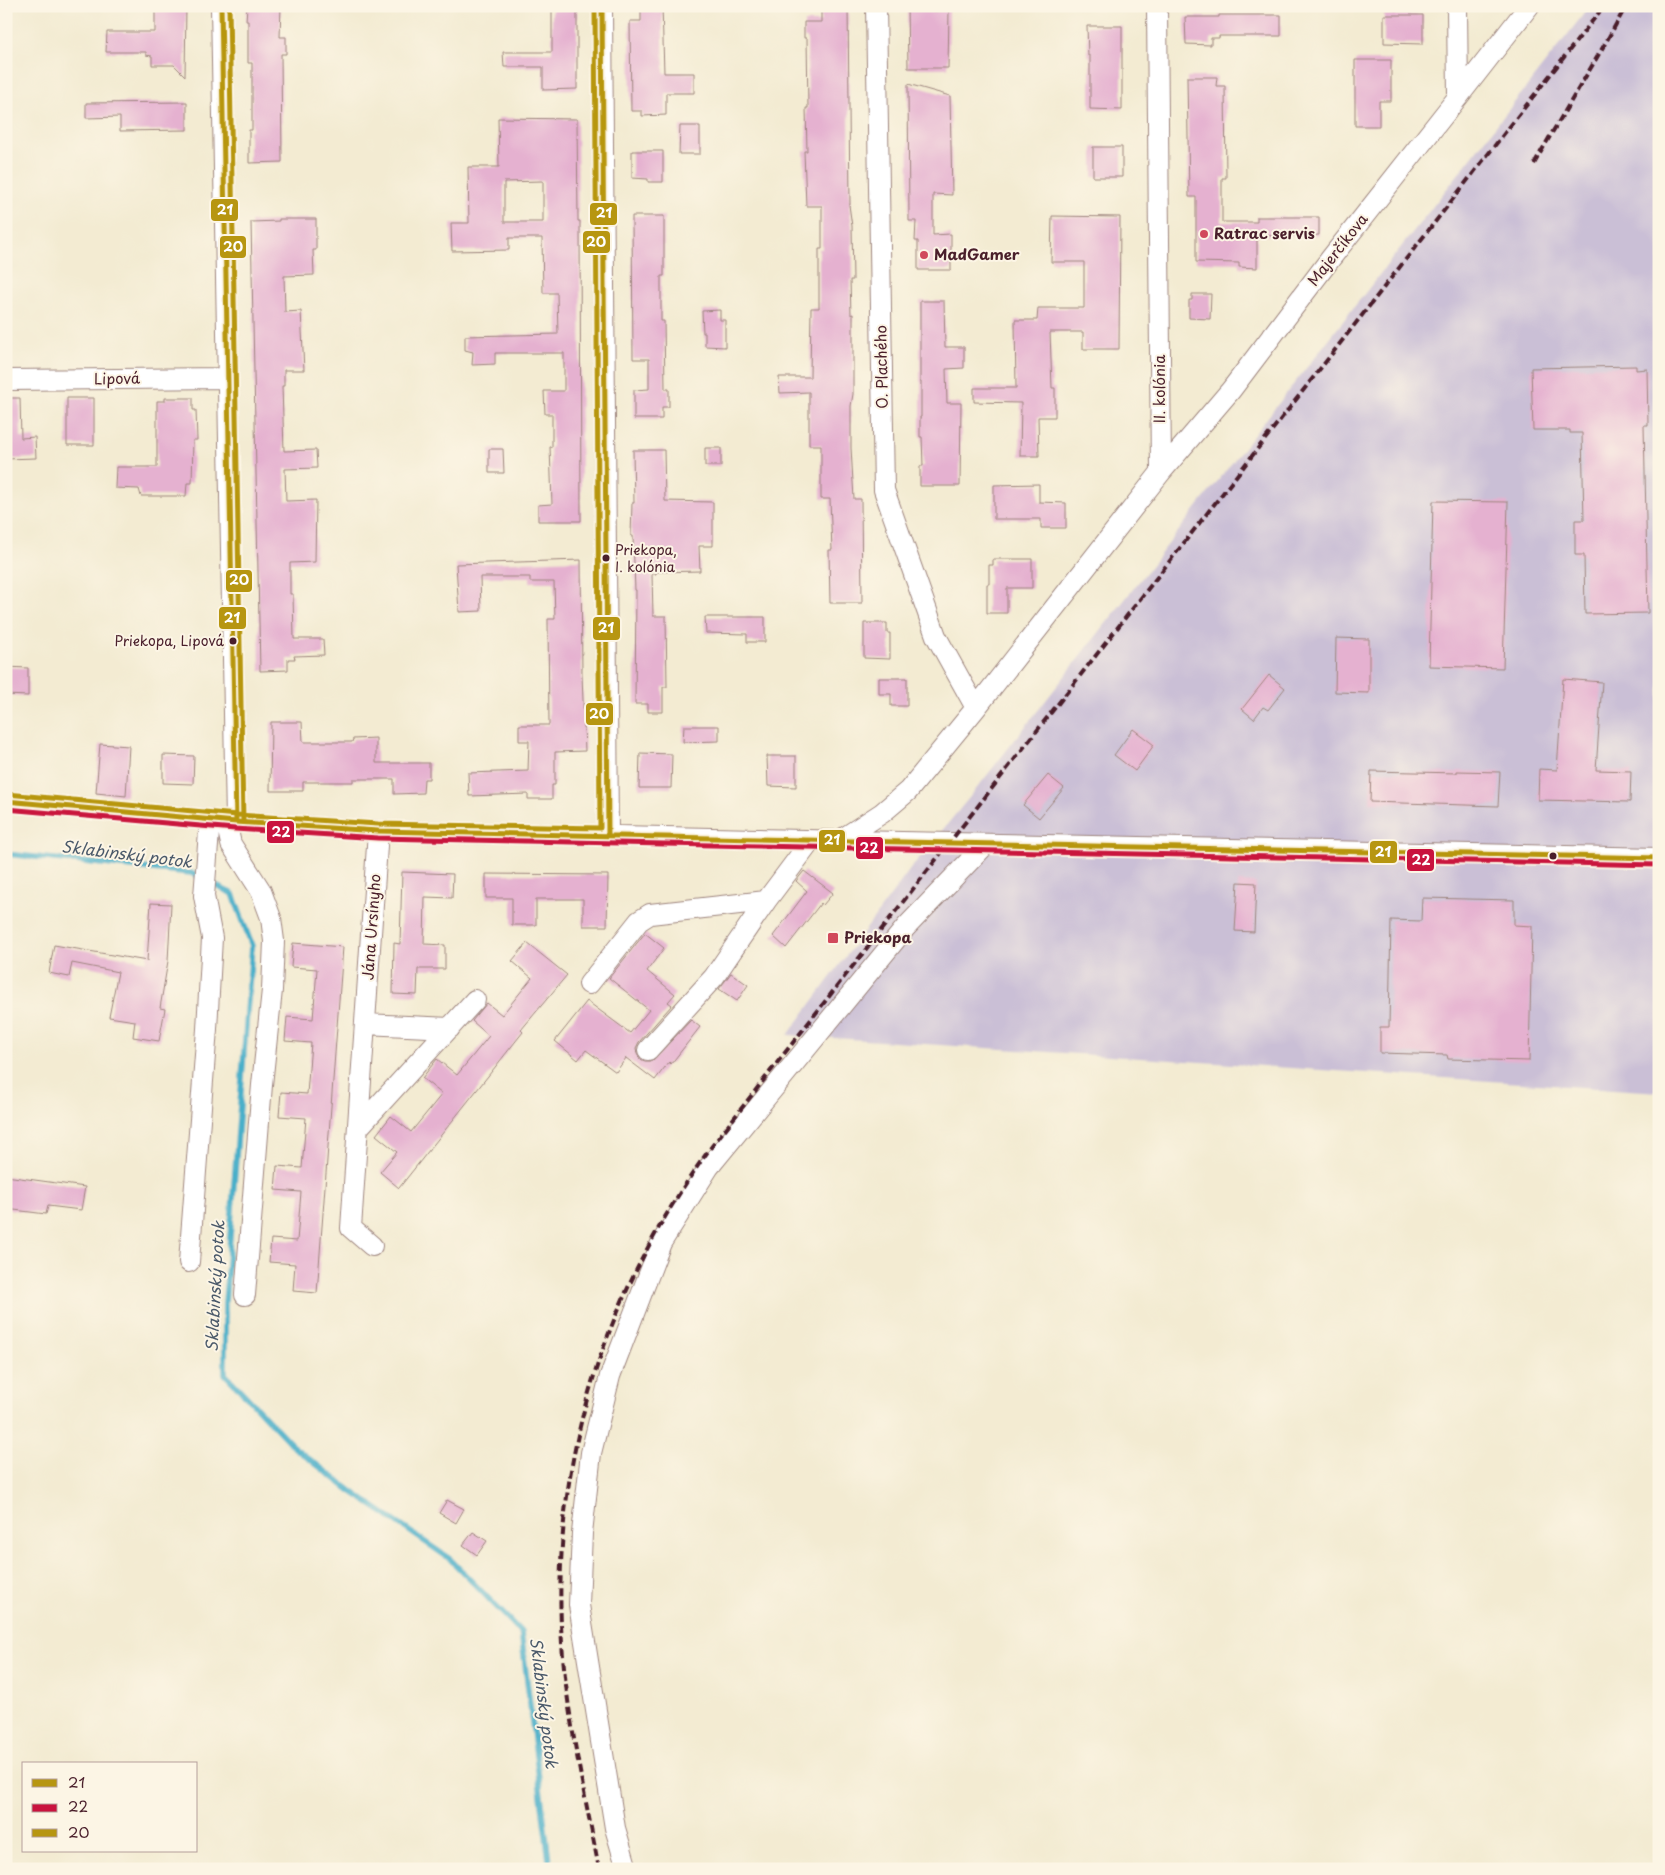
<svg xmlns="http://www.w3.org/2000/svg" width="1665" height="1875" font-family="'Playpen Sans',sans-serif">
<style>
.industrial{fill:#cabfd6}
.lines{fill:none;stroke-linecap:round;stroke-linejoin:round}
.stream{stroke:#4aafc9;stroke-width:5.5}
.building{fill:#e5b1d0;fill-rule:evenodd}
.minor-casing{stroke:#9e857e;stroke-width:22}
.minor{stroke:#fff;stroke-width:20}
.rail{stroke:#4a1f2b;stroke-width:4;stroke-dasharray:8 4;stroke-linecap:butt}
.bus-1-casing{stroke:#fcf5e5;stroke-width:9}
.bus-2-casing{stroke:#fcf5e5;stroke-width:9}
.bus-3-casing{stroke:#fcf5e5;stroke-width:9}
.bus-1{stroke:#b79611;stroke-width:5}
.bus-2{stroke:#c9133e;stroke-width:5}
.bus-3{stroke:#b79611;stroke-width:5}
.poi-dot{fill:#d1495b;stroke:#fcf5e5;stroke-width:2}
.bus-dot{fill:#4a1f2b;stroke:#fcf5e5;stroke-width:2}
.labels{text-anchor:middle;stroke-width:4;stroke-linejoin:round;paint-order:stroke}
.bus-label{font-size:14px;fill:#4a1f2b;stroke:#fcf5e5;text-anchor:start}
.poi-label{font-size:15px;font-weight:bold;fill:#4a1f2b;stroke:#fcf5e5;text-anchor:start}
.street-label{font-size:15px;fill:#4a1f2b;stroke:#fcf5e5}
.water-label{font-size:16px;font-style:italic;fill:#4a596a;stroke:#fcf5e5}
.line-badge{stroke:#fcf5e5;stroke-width:2}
.badge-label{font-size:14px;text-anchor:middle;font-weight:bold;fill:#fff}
</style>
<rect width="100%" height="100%" fill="#fcf5e5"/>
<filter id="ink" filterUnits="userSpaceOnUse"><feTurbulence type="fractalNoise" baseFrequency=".02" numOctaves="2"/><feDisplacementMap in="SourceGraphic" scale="10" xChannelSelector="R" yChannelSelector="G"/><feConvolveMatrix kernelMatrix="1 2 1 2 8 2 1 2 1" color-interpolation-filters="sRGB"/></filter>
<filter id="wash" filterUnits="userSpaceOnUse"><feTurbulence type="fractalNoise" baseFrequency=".0096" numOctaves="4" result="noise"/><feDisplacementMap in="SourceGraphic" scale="20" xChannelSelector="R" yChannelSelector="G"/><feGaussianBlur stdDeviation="1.12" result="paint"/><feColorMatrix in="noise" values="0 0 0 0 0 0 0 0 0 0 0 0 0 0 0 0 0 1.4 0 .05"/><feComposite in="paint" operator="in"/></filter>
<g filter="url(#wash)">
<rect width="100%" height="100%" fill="#f3ebd2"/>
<!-- industrial -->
<path class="industrial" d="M1590 6H1659V1092L788 1035 911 868 974 792Z"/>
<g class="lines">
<!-- stream -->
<path class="stream" d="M6 854 191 873 202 878
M210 883 233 894 252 946 225 1303V1374L295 1448 351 1491 450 1559 521 1632 550 1869"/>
</g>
<g id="blocks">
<!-- building -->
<path class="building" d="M155 6H186L185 76 174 65H152V56L146 55V52H106L107 32H155Z
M247 6H281L280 37H286V54H281L282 162 249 163V130H252V63H248V21H246Z
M552 6H577V89L543 90V67H504L503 52H552Z
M641 6H662L664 73H694V93H666V115L642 116V111H631L630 21H641Z
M821 6H848L850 205H849L852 226 853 280H850L851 315 853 314V394L851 406V448L854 499H861L862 603H830L829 550H832L830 499H821V445H809V392L780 393 779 377H810L811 308H819V249H822V206H806L804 151H807L806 108H808L807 38H804V22H821Z
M907 6H932V11L949 10 948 68H908Z
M1219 15H1281V36H1219V38H1211V45L1186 44 1185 17H1219Z
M1384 15H1423V44L1384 43Z
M1087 26H1122V110L1090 109V56H1088Z
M1355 60H1391V101H1379V126H1355Z
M1187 77H1217L1216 86H1225L1226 178H1222V222H1257V217H1319V235L1257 236V268L1239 267V263L1196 262V197H1189Z
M908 84 950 96 952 195 933 194V235L951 234V270H918V241H915L916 221H909Z
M187 102V130L120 131V117L86 118V103Z
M498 118 577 119 578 221H580L581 521H538V505L552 504 550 447H552V414H545L544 391H564V353H495V364L472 365 473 352 465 350V336L558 334 557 293H543L542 238H509V250L452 251 451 223H469L468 167H499ZM543 181V222H504V182Z
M680 126H700V154H679Z
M1093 147H1122V177H1093Z
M632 151H663V182H648V179L632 178Z
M632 216H664V276H661V321H664L665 389H669V407H662V419H634V390L649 389V359H633Z
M1052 216 1120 217 1119 349H1083V332H1050L1052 388H1055V417H1038L1039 456H1020L1021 403 974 402V388H1016L1015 320H1037L1038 308H1084V262H1051Z
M279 219H316V250H313L314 275 284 276 285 312 301 311 304 370H284V386H282L284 451 316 450 317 468 285 469 286 501 316 500 315 562 290 563V594H293L294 639H323L324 655 294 656 295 659H288V670L260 671 251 222 279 221Z
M1192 294H1211L1210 319 1189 318V300H1192Z
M920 301H944L945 347H964V368L946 369 947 403H961L960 486H920V466H923L922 437H920V417H921V382H920Z
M720 310V320H725V347L705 346V333H703L702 311Z
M1636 366V370L1647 369 1648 425H1644L1648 613 1585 614 1584 555H1575V520H1584L1582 433H1570V430H1533L1531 368Z
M6 398H20L21 438 35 437 36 458 6 459Z
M67 398H94V445H67Z
M165 398H193V410H196L197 440H193L192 483H187L186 496H141L139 489 115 488 116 467H157V401H165Z
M705 448H721V466H705Z
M489 449H503L504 473H489Z
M633 450H664L665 501 713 502V546H699L700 571 656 572V574H652L653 616H666L667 687H663V712H648V704H635L636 590H635L633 536H631L632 503H634Z
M1039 484V502L1066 503V528H1041V519H994V485Z
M1433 501 1508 502 1503 668 1429 666Z
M993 559H1032V588H1007V613H987V584H989V565H993Z
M581 560 582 675 585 751 555 752V785H552V799H528V794L469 796 468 773 528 771 529 741H519V725H549L548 619H555L554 582H530V577H480L481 611 459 612 456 564Z
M705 617H765V642H747V634L706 633Z
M864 623H887V633H890V659L864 658Z
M1336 638 1369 639V693L1335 692Z
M6 667 28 668V696L6 695Z
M1269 675 1285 688 1268 710 1263 707 1254 719 1242 709Z
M879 678H907V706H891V694H879Z
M1563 679 1602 682 1596 770 1631 771 1630 802 1538 800 1539 769 1557 770Z
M271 722H302L303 742H352L353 739 376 738V763H429V779H424L423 793 394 794V779H353V782H303V791H270Z
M684 726H719V741L683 742Z
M1133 729 1154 745 1135 771 1114 755Z
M100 744 129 746 126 796 96 793Z
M640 753 672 754 671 788H639Z
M163 755 194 756 193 784 163 783Z
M767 756H796V787L768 786Z
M1371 771 1457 773V771L1500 772 1498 806 1370 802Z
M1048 775 1064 788 1039 818 1023 805Z
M804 871 833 893 823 905 821 903 786 948 773 936 807 891 796 881Z
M402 872 453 874 452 898 425 897 424 944 445 945V969H418L417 995 393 994 394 943 400 944Z
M486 874 608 875 607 926H583V899H536V925H512V898H486Z
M1238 882 1256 883 1254 932 1235 931Z
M1422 898 1514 900V925L1532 926 1529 1061 1448 1059 1447 1055 1380 1053V1027H1389L1391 920 1421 921Z
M151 903 171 904 168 961 160 1008 165 1009 159 1041 133 1037 135 1021 109 1017 118 972 72 963 69 977 49 973 54 945 147 961Z
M645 933 664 948 647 971 675 994 668 1002 672 1005 639 1042 636 1048 637 1054 640 1059 645 1061H652L691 1020 700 1027 671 1064 669 1062 655 1080 626 1058 616 1072 586 1050 578 1060 555 1041 587 1001 630 1033 649 1010 609 978Z
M293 943 343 947 317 1293 293 1291 295 1264 269 1262 271 1239 297 1241 301 1192 275 1190 277 1166 302 1168 306 1118 279 1116 281 1092 307 1094 311 1043 285 1041 287 1017 313 1019 317 969 291 967Z
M527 943 567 975 521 1030 523 1032 399 1188 380 1172 397 1152 376 1135 391 1116 411 1132 442 1094 422 1078 437 1059 457 1075 489 1036 472 1021 487 1003 502 1015 532 978 512 961Z
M731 973 748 985 737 1001 719 989Z
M6 1176 85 1187 81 1210 48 1206 46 1214 6 1209Z
M447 1500 464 1509 456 1523 439 1513Z
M473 1532 487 1541 477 1555 463 1545Z"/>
</g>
</g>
<g filter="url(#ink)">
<use href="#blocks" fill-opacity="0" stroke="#9e857e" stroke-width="1"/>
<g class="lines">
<!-- minor casing -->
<g class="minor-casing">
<path id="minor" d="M221 6 236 822
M602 6 608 836
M876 6 884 490 936 636 976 708
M1458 97 1529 6
M6 380 227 378
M1161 472 1231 390 1331 258 1458 97 1457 6
M6 801 236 822 378 831 1659 858
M226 821 231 844 261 891 271 918 274 941 272 990 262 1085 245 1295
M839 841 882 813 908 791 976 708 1161 472 1157 6
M589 984 639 921 650 914 766 901
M365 1024 450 1028
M648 1050 714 977 766 901 811 841
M358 1128 475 1000
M372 1246 351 1228 378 831
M189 1262 207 1029 212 938 204 896 210 819
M627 1869 615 1828 579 1605 582 1533 591 1453 610 1376 661 1243 709 1167 906 927 985 845"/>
</g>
<!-- minor -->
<use href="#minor" class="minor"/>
<!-- rail -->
<path class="rail" d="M1534 164C1564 111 1597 60 1626 6
M599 1869C585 1794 567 1719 562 1643 550 1462 605 1291 712 1146L1604 6"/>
<!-- bus-1 casing -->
<g class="bus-1-casing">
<path id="bus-1" d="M221 6 236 822
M602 6 608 836
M6 801 236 822 378 831 1659 858"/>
</g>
<!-- bus-2 casing -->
<g class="bus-2-casing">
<path id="bus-2" d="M6 809 235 829 378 838 1659 865"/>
</g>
<!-- bus-3 casing -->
<g class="bus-3-casing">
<path id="bus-3" d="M229 6 243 822
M7 794 237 815 378 824 600 828 595 6"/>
</g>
<!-- bus-1 -->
<use href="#bus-1" class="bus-1"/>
<!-- bus-2 -->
<use href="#bus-2" class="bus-2"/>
<!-- bus-3 -->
<use href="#bus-3" class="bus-3"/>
</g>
</g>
<!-- markers -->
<g class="poi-dot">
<circle cx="1204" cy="234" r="5"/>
<circle cx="924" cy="255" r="5"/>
<rect x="827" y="932" width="12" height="12" rx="2.5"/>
</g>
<g class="bus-dot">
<circle cx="606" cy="558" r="4.5"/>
<circle cx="233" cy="641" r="4.5"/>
<circle cx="1553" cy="856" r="4.5"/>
</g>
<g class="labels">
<!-- bus labels -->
<g class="bus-label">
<text x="615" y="555">Priekopa,<tspan x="615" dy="17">I. kolónia</tspan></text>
<text x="224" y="646" text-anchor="end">Priekopa, Lipová</text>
</g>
<!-- poi labels -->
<g class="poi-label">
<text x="1214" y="239">Ratrac servis</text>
<text x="934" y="260">MadGamer</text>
<text x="844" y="943">Priekopa</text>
</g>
<!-- street labels -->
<g class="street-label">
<text transform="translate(1338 250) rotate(-52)" y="5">Majerčíkova</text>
<text transform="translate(882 367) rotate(-91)" y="5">O. Plachého</text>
<text transform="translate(117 379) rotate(-1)" y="5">Lipová</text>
<text transform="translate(1160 389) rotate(-90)" y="5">II. kolónia</text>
<text transform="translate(372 927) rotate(-86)" y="5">Jána Ursínyho</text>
</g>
<!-- water labels -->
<g class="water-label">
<text transform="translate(127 854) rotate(7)" y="6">Sklabinský potok</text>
<text transform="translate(215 1286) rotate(-87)" y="6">Sklabinský potok</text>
<text transform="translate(544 1703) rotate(83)" y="6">Sklabinský potok</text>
</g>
</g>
<g class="line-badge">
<rect x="210" y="198" width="29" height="24" rx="5" fill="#b79611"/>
<rect x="589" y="202" width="29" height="24" rx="5" fill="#b79611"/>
<rect x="582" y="230" width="29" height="24" rx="5" fill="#b79611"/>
<rect x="219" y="235" width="28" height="24" rx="5" fill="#b79611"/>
<rect x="225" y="569" width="28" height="24" rx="5" fill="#b79611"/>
<rect x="218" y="606" width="29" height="24" rx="5" fill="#b79611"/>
<rect x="592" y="616" width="29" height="25" rx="5" fill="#b79611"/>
<rect x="585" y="702" width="29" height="24" rx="5" fill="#b79611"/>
<rect x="266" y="820" width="29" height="24" rx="5" fill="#c9133e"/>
<rect x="818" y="829" width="28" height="24" rx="5" fill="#b79611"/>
<rect x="855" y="836" width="29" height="24" rx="5" fill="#c9133e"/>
<rect x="1369" y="840" width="29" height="24" rx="5" fill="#b79611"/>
<rect x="1406" y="848" width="29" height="24" rx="5" fill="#c9133e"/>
</g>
<g class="badge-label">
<text x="225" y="215">21</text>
<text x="604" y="218">21</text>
<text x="596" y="247">20</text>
<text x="233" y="252">20</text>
<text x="239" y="585">20</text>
<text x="232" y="623">21</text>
<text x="606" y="633">21</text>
<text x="599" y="719">20</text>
<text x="281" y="837">22</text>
<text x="832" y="845">21</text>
<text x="869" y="853">22</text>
<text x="1383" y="857">21</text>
<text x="1421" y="865">22</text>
</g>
<!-- margin -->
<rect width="1665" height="1875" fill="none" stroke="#fcf5e5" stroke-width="25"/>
<!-- legend -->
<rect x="22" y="1762" width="175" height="90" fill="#fcf5e5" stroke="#b59f9b"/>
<rect x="32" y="1779" width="25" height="8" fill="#b79611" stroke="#b59f9b"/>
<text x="68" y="1788" font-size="15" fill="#4a1f2b">21</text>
<rect x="32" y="1804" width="25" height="8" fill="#c9133e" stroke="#b59f9b"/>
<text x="68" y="1812" font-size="15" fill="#4a1f2b">22</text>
<rect x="32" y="1829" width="25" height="8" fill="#b79611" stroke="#b59f9b"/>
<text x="68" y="1838" font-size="15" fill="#4a1f2b">20</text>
</svg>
